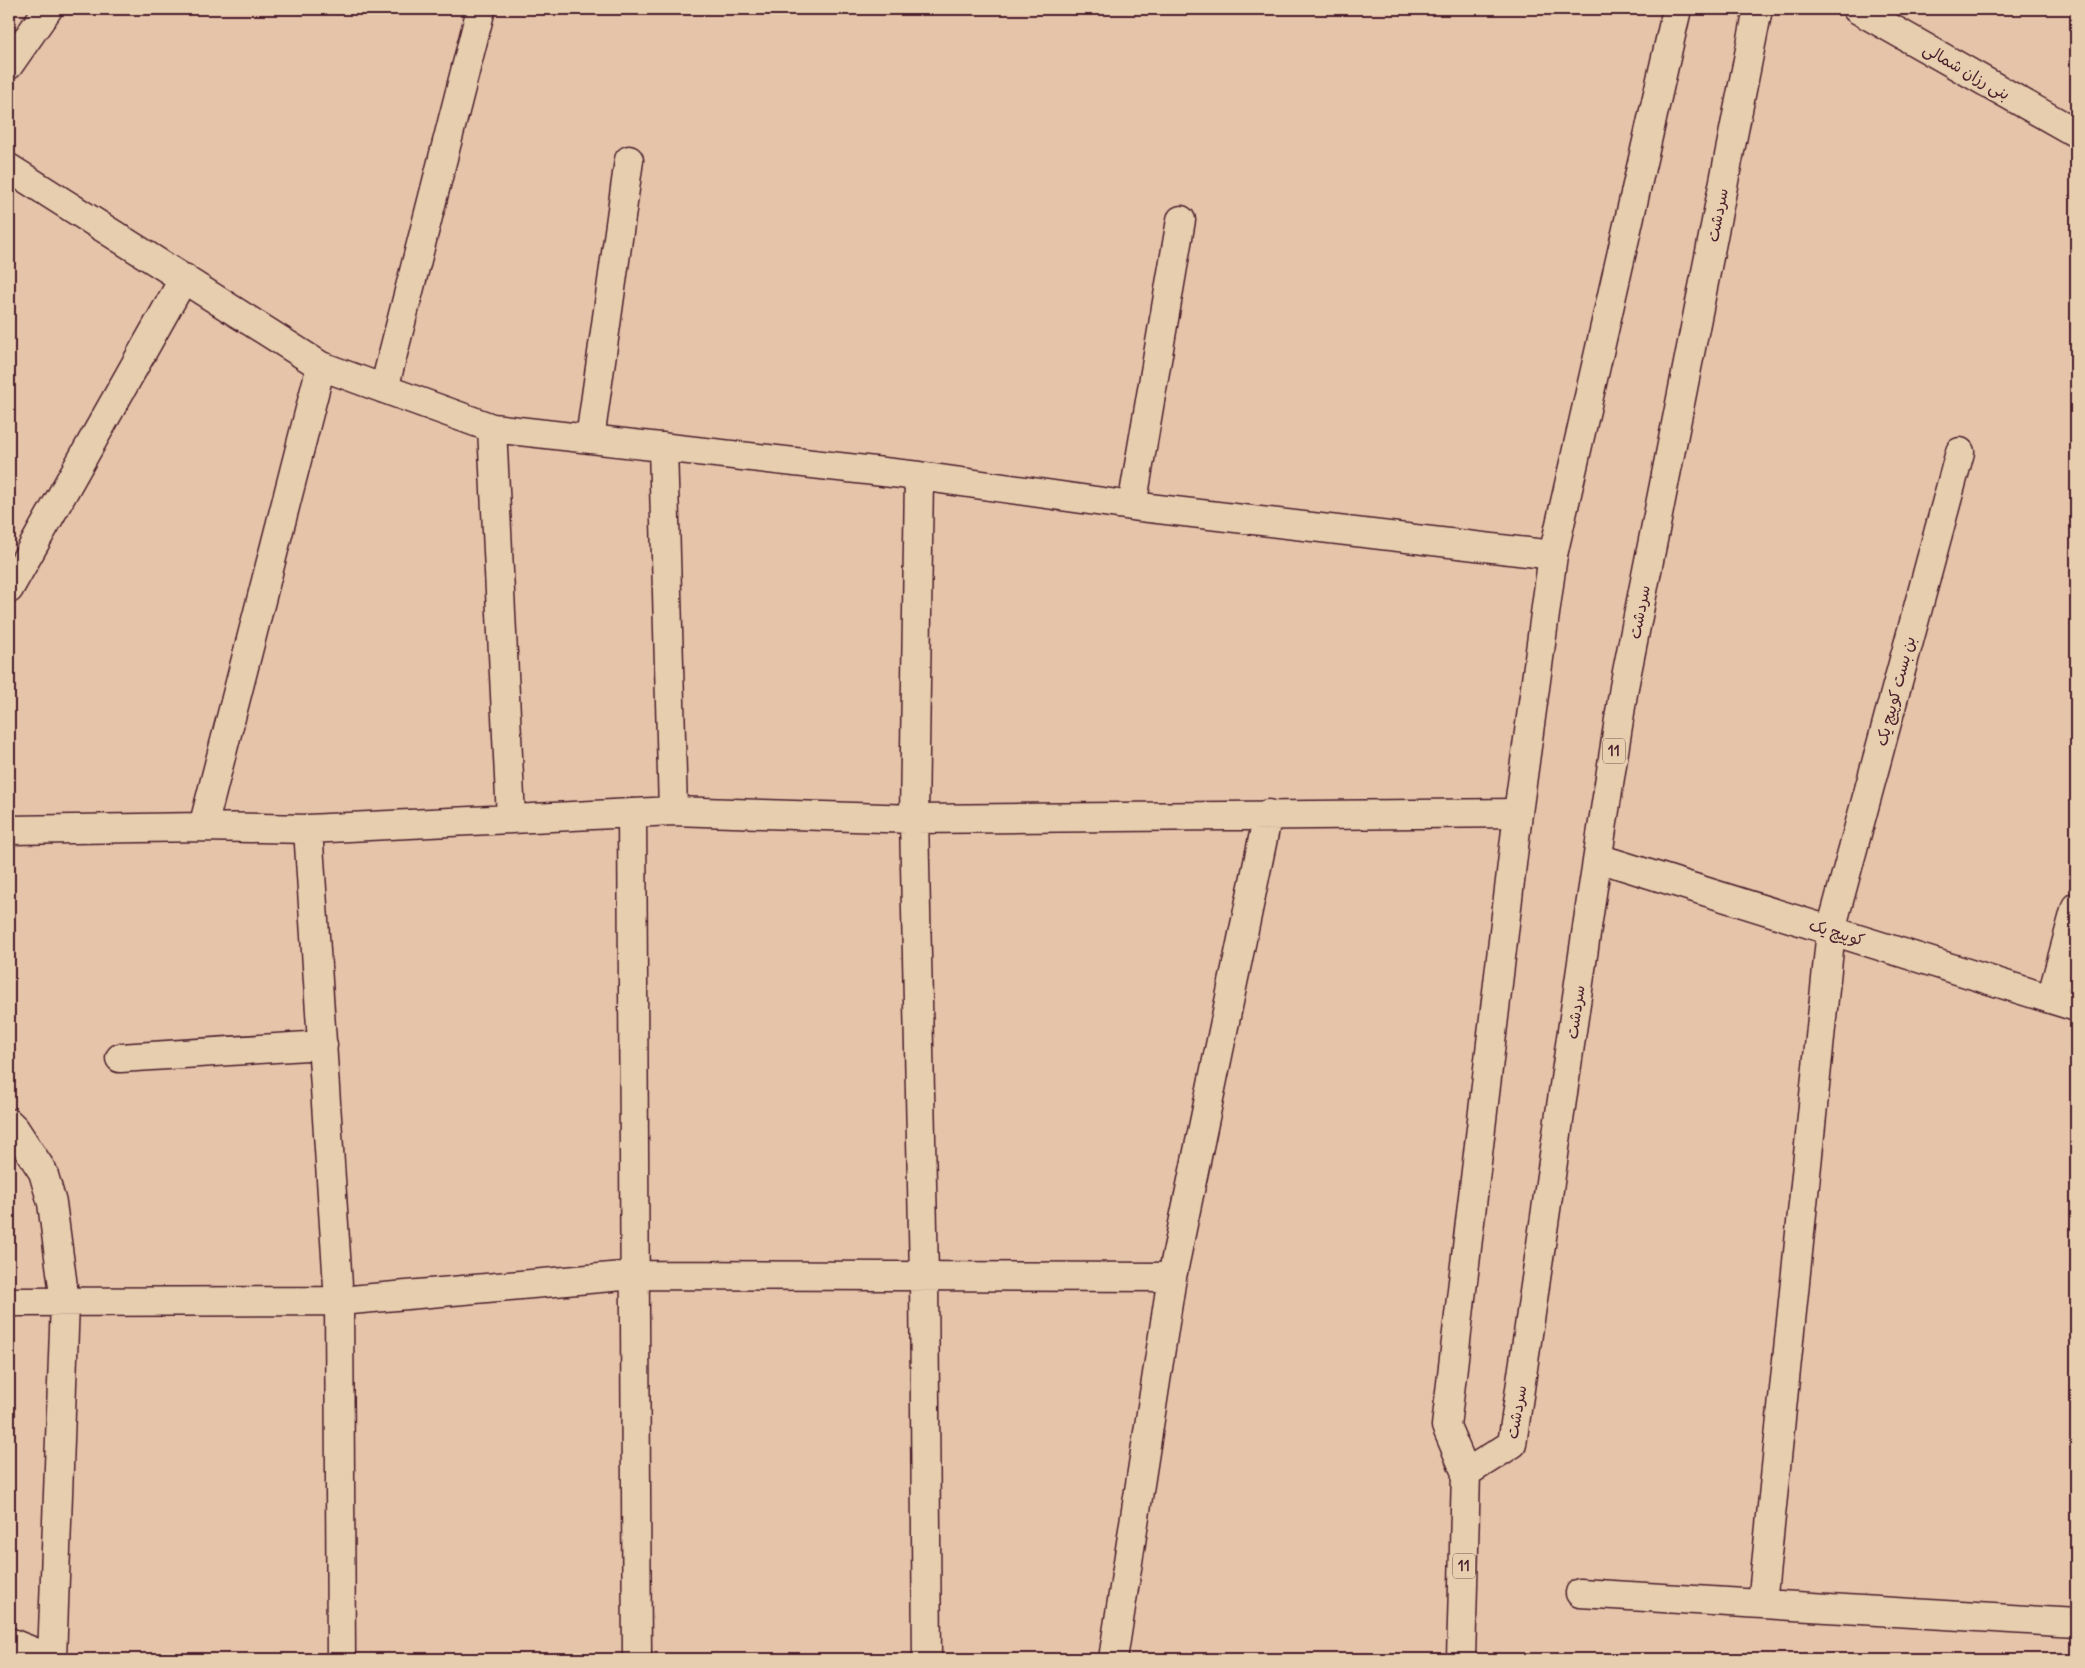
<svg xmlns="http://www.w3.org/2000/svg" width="2085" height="1668" font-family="Delius,'Playpen Sans Arabic',sans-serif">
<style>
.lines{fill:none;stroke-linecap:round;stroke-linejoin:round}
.minor-casing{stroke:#4a1f2b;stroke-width:31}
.tertiary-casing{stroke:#4a1f2b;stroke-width:31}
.primary-casing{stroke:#4a1f2b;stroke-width:31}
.minor{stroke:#e7ceaf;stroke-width:28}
.tertiary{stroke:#e7ceaf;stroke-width:28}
.primary{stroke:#e7ceaf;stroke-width:28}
.labels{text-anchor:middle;stroke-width:5;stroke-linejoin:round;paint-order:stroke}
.shield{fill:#e7ceaf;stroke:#795453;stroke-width:1}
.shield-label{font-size:15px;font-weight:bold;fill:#4a1f2b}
.street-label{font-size:16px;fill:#4a1f2b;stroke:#e7ceaf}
</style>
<rect width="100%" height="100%" fill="#e6c4aa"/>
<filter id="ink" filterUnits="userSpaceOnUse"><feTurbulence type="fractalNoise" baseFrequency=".02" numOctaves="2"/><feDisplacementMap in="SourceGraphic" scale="10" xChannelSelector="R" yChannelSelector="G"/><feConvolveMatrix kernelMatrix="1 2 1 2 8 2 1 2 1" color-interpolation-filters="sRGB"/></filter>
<g filter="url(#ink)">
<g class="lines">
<!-- minor casing -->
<g class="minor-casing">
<path id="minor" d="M9 65 48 9
M9 168 321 366 492 428 919 476 1132 506 1553 555
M384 389 481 9
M492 428 511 818
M590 439 629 160
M663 447 673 811
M919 476 914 819 924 1276 927 1659
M1132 506 1181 220
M9 589 184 278
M632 813 637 1659
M203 827 321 366
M308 829 339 1301 634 1275 1172 1277 1113 1659
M9 830 203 827 308 829 673 811 914 819 1518 813
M1598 858 2076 1007
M2051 999 2076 907
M120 1058 323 1045
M9 1123 15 1129 43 1172 52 1203 65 1302 52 1659
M1172 1277 1268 814
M9 1302 339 1301 341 1659
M1580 1593 2076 1623
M1762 1604 1831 930 1960 452
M9 1642 52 1659"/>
</g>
<!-- tertiary casing -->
<g class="tertiary-casing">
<path id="tertiary" d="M1857 9 2076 133"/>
</g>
<!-- primary casing -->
<g class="primary-casing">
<path id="primary" d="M1466 1473 1512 1444 1591 900 1624 687 1758 9
M1461 1659 1466 1473 1446 1426 1518 813 1553 555 1677 9"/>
</g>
<!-- minor -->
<use href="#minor" class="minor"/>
<!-- tertiary -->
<use href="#tertiary" class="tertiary"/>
<!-- primary -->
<use href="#primary" class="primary"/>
</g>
</g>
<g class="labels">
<!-- shield labels -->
<g class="shield">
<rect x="1603" y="738.5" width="22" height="25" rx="4"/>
<rect x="1453" y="1553.5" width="22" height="25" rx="4"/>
</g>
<g class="shield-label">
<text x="1614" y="756">11</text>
<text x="1464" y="1571">11</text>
</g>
<!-- street labels -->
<g class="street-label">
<text transform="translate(1967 71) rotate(30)" y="6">بنی رزان شمالی</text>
<text transform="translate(1717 215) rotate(-79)" y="6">سردشت</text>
<text transform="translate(1639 612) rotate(-79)" y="6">سردشت</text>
<text transform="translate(1895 691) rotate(-75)" y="6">بن بست کوپیچ یک</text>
<text transform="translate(1837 932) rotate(17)" y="6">کوپیچ یک</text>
<text transform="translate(1575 1012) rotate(-82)" y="6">سردشت</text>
<text transform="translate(1516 1412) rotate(-80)" y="6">سردشت</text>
</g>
</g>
<!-- margin -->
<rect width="2085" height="1668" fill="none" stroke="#e7ceaf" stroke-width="30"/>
<rect x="15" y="15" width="2055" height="1638" fill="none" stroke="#4a1f2b" stroke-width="2" filter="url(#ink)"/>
</svg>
